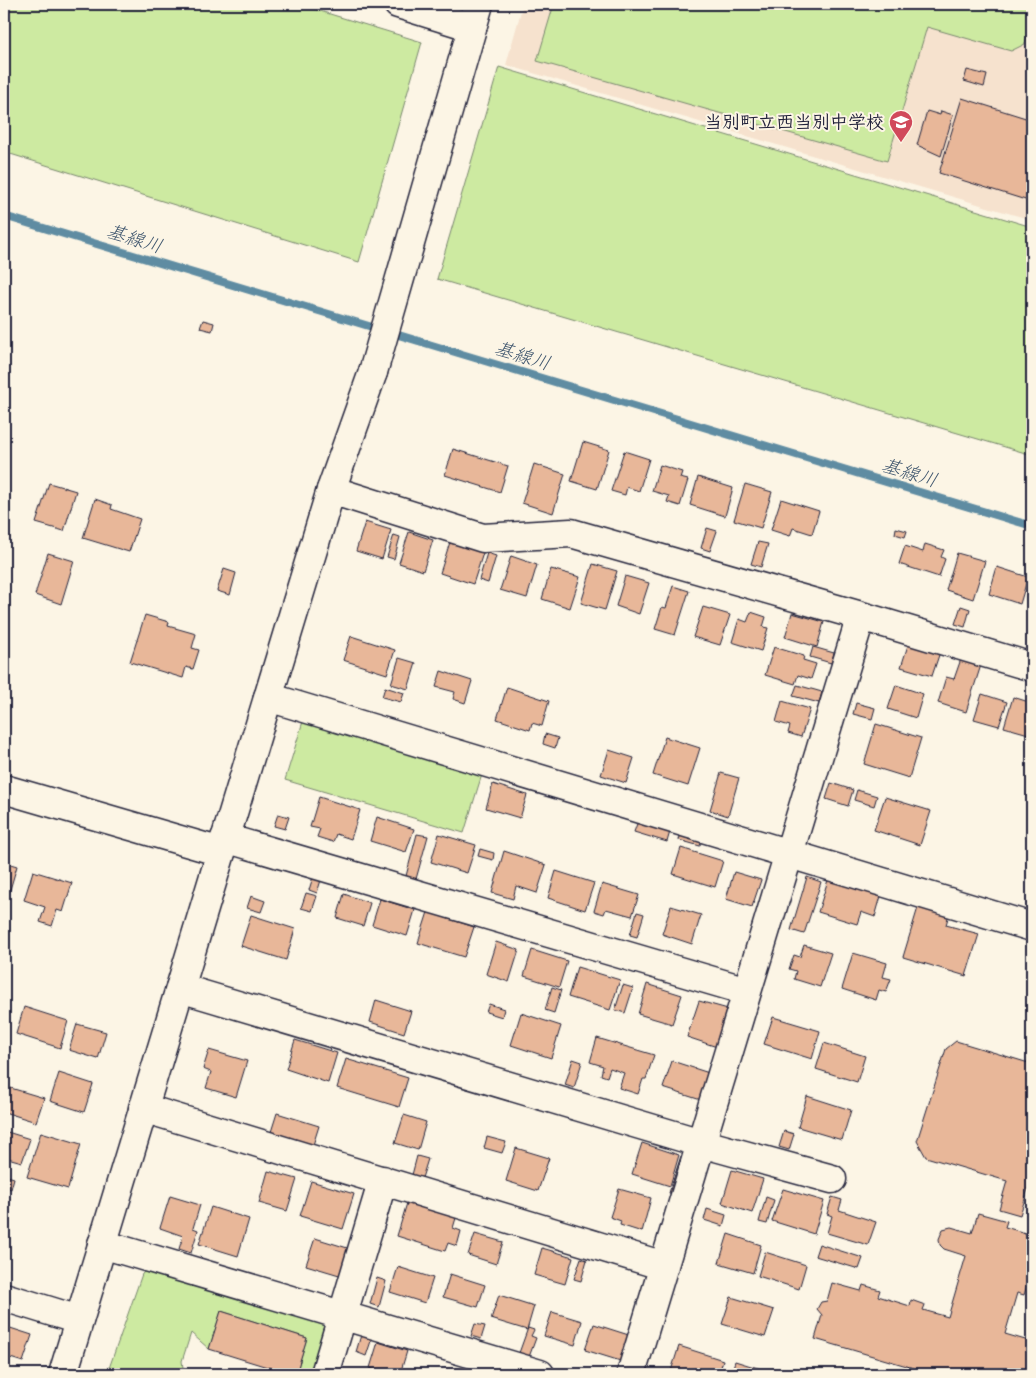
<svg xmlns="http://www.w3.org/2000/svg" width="1036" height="1378" font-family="Itim,'Klee One',sans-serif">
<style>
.built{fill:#f6e2ce}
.green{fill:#cdeaa1;stroke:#78866e}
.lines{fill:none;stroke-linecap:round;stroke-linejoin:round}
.stream{stroke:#5f8ca2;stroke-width:8}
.building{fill:#e8b799;stroke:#22223b}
.street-casing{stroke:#22223b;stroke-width:31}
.secondary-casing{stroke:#22223b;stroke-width:31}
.street{stroke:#fcf5e5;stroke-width:28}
.secondary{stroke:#fcf5e5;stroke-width:28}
.labels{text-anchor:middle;stroke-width:4;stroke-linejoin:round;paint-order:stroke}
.poi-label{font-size:18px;font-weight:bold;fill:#22223b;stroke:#fcf5e5;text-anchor:end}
.water-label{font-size:19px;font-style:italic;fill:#40576f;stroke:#fcf5e5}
</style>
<rect width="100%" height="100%" fill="#fcf5e5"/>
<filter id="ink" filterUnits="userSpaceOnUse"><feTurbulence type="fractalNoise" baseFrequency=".02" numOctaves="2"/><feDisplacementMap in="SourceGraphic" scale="10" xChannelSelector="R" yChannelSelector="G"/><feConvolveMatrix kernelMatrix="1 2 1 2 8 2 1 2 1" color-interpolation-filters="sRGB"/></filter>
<g filter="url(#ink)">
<!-- built -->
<path class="built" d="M523 4H1032V220L506 65Z"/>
<!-- green -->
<path class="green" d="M4 4H297L422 42 359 262 4 152Z
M554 4H1032V19L1025 44 1011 51 927 27 887 161 537 61Z
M499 67 1032 227V455L437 279Z
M304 718 483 771 464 833 285 780Z
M151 1266 331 1326 315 1374H296L307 1338 221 1311 209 1349 191 1333 182 1361 184 1374H107L142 1274Z"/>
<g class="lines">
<!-- stream -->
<path class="stream" d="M4 216 1032 526"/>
</g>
<!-- building -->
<path class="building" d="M967 70 987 75 984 87 964 81Z
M962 98 1032 120V202L939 173Z
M927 111 940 115 941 111 953 115 941 156 917 145Z
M203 320 214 323 212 331 200 328Z
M583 442 609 450 597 489 571 481Z
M453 449 508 466 500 492 445 475Z
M624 451 649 459 639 491 627 487 625 495 611 491Z
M534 464 565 474 553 513 522 503Z
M660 465 682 472 680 478 688 480 680 506 667 502 669 496 652 491Z
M698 477 733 488 725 516 690 505Z
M49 483 76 491 64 531 36 523Z
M745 484 772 492 761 528 734 520Z
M95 499 112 505 111 509 140 519 129 552 83 538Z
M781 499 819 511 812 534 793 528 790 536 771 530Z
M365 522 391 530 382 559 356 551Z
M707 528 717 531 710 551 701 548Z
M896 528 907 531 905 537 895 534Z
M409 532 433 540 423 571 399 563Z
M394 535 400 537 394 559 387 557Z
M451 539 484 550 473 584 440 573Z
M758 542 768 544 761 567 751 564Z
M925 544 944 550 941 557 945 559 939 577 899 564 905 546 923 552Z
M48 553 74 561 61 604 35 595Z
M487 553 496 556 488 583 479 580Z
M957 553 985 561 973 599 946 590Z
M511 556 537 565 527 598 500 590Z
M593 564 617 571 605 610 581 603Z
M997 567 1028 577 1020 604 989 594Z
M224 569 236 573 230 595 217 591Z
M551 569 580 577 570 608 542 599Z
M625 576 649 583 639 614 616 606Z
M673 586 689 591 675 635 655 629 662 607 666 608Z
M961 606 970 609 965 627 955 624Z
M703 607 730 615 720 645 693 637Z
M751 612 766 617 763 627 768 628 761 651 732 642 739 619 747 622Z
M792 613 824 622 817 647 785 637Z
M145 615 169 622 168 626 196 634 192 648 199 650 193 669 186 667 183 678 130 662Z
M351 636 395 650 387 674 343 660Z
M909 642 940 652 932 676 901 667Z
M774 647 804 656 803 660 816 664 811 679 798 675 795 684 765 675Z
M813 647 834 653 831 663 810 657Z
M399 658 416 663 408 689 391 684Z
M961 659 981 665 966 712 938 703 946 677 954 679Z
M441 671 472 681 465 703 453 699 455 692 436 687Z
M797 685 822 692 819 703 793 696Z
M896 685 923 694 916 718 888 709Z
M385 687 404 693 401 702 382 697Z
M507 687 549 701 542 726 532 723 530 730 497 719Z
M982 694 1007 702 999 726 974 719Z
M1013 697 1032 703V735L1004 727Z
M782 701 810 709 801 737 788 733 790 726 776 722Z
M856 703 875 708 872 719 853 714Z
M876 724 921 738 909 778 864 764Z
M545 734 558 738 555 748 543 744Z
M665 737 700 748 688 786 653 775Z
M609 750 634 758 626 783 601 775Z
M721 773 739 778 728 816 710 810Z
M831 783 853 790 848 806 826 799Z
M493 784 527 795 520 818 486 808Z
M857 790 877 796 874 806 854 800Z
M319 797 360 810 351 839 336 834 333 842 317 837 320 829 310 827Z
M885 797 931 811 920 845 874 830Z
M278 814 289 817 285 829 274 826Z
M377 817 414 829 406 852 370 841Z
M639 818 671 828 667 842 634 832Z
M682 830 703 836 700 846 679 840Z
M417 834 428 836 416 879 406 876Z
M439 834 476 845 467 873 431 862Z
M681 848 723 861 715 887 673 874Z
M480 849 494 853 493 860 478 856Z
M504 851 546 865 537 893 516 886 513 899 492 893Z
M4 862 17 866 9 893 4 891Z
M33 871 72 883 63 912 57 910 52 926 40 922 45 907 24 900Z
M556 871 594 883 585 910 548 898Z
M734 872 761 880 752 907 726 899Z
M313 877 321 880 317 893 309 890Z
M807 877 821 882 804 934 791 930Z
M828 880 881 896 875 917 861 912 857 924 818 912Z
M602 884 639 895 632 916 606 909 604 914 594 911Z
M306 893 317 896 312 911 301 908Z
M344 894 370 903 363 926 337 918Z
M251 896 265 901 261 912 247 908Z
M380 899 415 910 407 936 372 925Z
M920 901 950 910 946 925 979 934 966 976 903 957Z
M671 906 701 915 692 944 662 934Z
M428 912 474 927 464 957 418 943Z
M637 912 644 914 637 937 630 935Z
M251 915 295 929 286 960 241 946Z
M496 942 519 950 509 982 486 974Z
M804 945 831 953 820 987 794 979 796 971 789 969 794 955 800 957Z
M532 950 567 961 559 987 524 976Z
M853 953 887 963 883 977 891 979 886 992 879 990 876 1000 842 989Z
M577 967 620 980 610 1010 568 997Z
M647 984 682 995 672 1024 638 1014Z
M623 985 633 988 625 1013 615 1010Z
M552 987 561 990 554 1013 545 1010Z
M376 1000 411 1011 404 1033 370 1022Z
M699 1001 728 1009 717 1047 687 1037Z
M489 1004 504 1009 502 1017 486 1012Z
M24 1007 68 1021 60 1048 16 1034Z
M521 1013 561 1026 551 1058 511 1045Z
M773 1017 820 1031 812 1059 764 1044Z
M77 1024 106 1032 98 1059 69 1050Z
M597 1038 654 1055 646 1079H643L638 1094 619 1088 624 1073 610 1068 607 1077 601 1075 603 1066 590 1062Z
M295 1040 337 1053 328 1083 286 1069Z
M956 1041 1032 1064V1176L1020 1215 999 1209 1007 1181 926 1157 917 1141 946 1049Z
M824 1043 865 1056 857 1082 816 1069Z
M209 1050 247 1061 236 1097 206 1088 211 1072 203 1069Z
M346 1059 408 1078 399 1107 337 1088Z
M573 1059 582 1062 574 1088 565 1085Z
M672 1061 709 1073 701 1100 663 1088Z
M59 1073 93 1084 84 1112 50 1101Z
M4 1086 44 1098 36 1122 4 1112Z
M807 1096 851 1110 842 1140 798 1127Z
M277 1113 319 1126 313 1145 271 1132Z
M404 1115 426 1122 418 1150 395 1143Z
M4 1131 30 1139 22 1162 4 1157Z
M784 1131 794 1134 789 1150 779 1147Z
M41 1132 81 1144 68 1189 27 1177Z
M487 1137 506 1142 502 1153 484 1148Z
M642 1143 679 1155 670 1186 632 1174Z
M516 1148 549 1158 538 1191 506 1181Z
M417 1156 428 1159 422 1178 412 1175Z
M681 1156 687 1158 675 1195 669 1193Z
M732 1170 763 1179 752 1213 722 1203Z
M268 1171 297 1179 287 1211 259 1203Z
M4 1175 14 1178 11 1189 4 1187Z
M311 1181 354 1194 343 1229 300 1216Z
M619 1189 651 1198 642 1232 620 1225 621 1221 610 1217Z
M783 1189 824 1201 814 1234 772 1221Z
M170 1196 200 1205 193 1228 198 1230 191 1253 179 1249 183 1236 160 1228Z
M766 1197 774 1200 767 1224 759 1222Z
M832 1197 842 1200 839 1210 876 1222 868 1245 827 1233 832 1216 827 1214Z
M4 1200 10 1202 4 1220Z
M407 1203 456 1218 453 1228 461 1231 457 1246 448 1243 445 1251 397 1236Z
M211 1207 249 1219 238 1256 199 1244Z
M707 1209 726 1215 723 1226 704 1220Z
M978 1213 1007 1221 1005 1227 1032 1235 1030 1251 1032 1252V1269L1024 1295 1017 1293 1005 1334 1032 1342V1374H934L815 1339 822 1315 817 1309 821 1302 827 1301 832 1283 861 1291 863 1285 880 1290 878 1296 910 1306 911 1300 925 1305 923 1310 948 1317 966 1256 944 1249 940 1245 939 1239 943 1229 951 1227 972 1233Z
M475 1234 503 1242 496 1264 468 1255Z
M728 1234 761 1245 753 1273 719 1263Z
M315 1238 354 1250 346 1277 306 1265Z
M819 1244 863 1258 859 1269 815 1256Z
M542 1248 573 1257 565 1284 534 1275Z
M765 1252 806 1265 799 1289 758 1276Z
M581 1258 587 1260 581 1281 574 1279Z
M398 1267 433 1278 425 1303 390 1292Z
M450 1274 485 1285 478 1307 443 1297Z
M377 1278 386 1281 379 1307 370 1304Z
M499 1295 534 1306 527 1330 491 1319Z
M731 1297 774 1310 765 1337 722 1324Z
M221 1311 307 1338 296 1374H290L209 1349Z
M552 1312 582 1321 575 1345 544 1336Z
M475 1324 485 1326 481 1339 471 1336Z
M594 1324 635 1337 627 1363 585 1350Z
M4 1326 32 1335 23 1362 4 1356Z
M528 1328 534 1330 531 1336 536 1338 529 1357 519 1353Z
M361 1335 372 1338 366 1356 356 1352Z
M378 1342 407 1351 400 1374H389L370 1368Z
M679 1346 723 1360 719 1374H670Z
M735 1361 777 1374H731Z"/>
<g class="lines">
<!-- street casing -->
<g class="street-casing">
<path id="street" d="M398 4 472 27
M373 372 479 4
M331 490 483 538 571 533 861 616 1032 667
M268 697 1032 927
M4 789 221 852
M225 838 747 991
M180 988 701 1143 832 1179
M143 1108 664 1266
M102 1244 540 1374
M4 1297 79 1320
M325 1374 383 1180
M631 1374 861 616"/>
</g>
<!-- secondary casing -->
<g class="secondary-casing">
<path id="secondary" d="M63 1374 331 490 373 372"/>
</g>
<!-- street -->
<use href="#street" class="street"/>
<!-- secondary -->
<use href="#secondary" class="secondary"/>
</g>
</g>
<!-- icons -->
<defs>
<g id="school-pin" transform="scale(1.25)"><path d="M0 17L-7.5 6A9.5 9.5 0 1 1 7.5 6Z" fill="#d1495b" stroke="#fcf5e5"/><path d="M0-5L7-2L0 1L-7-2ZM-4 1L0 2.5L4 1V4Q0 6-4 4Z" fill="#fff"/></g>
</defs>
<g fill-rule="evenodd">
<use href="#school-pin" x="901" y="122"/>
</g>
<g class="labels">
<!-- poi labels -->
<g class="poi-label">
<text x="884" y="128">当別町立西当別中学校</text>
</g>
<!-- water labels -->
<g class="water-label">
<text transform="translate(135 238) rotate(17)" y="7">基線川</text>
<text transform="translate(523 355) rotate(17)" y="7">基線川</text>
<text transform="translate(910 472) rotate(17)" y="7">基線川</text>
</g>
</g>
<!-- margin -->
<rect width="1036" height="1378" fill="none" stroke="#fcf5e5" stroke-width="20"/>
<rect x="10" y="10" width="1016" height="1358" fill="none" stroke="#22223b" stroke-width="2" filter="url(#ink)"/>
</svg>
